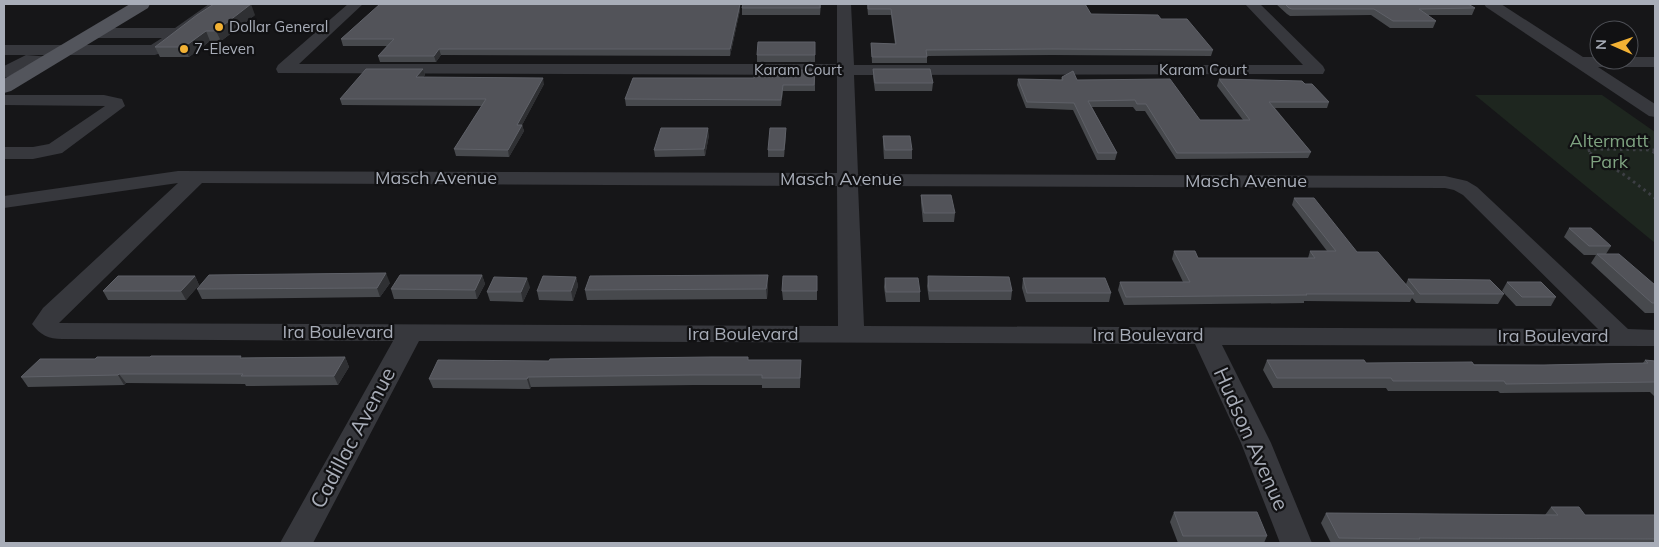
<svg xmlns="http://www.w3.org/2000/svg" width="1659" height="547" font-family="Mulish,sans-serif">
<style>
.green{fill:#1e261f}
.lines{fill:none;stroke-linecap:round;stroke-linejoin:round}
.path{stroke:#3d3f44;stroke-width:3;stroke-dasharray:2.5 4;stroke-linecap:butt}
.minor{fill:#37383d;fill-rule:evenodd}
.major{fill:#53555c;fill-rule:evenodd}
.wall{fill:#47494d}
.shaded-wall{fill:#2f3033}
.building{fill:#525359;stroke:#5f6168}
.poi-dot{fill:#f2b134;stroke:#111113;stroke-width:2}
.labels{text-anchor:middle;stroke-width:4.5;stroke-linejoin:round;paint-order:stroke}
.far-poi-label{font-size:15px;fill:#a8adb8;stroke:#111113;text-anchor:start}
.far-street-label{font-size:15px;fill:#a8adb8;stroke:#111113}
.park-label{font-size:18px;fill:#7fa381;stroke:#111113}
.street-label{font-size:18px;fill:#a8adb8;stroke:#111113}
.near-street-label{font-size:21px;fill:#a8adb8;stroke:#111113}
</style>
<rect width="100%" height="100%" fill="#161618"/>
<!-- green -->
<path class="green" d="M1475 95H1602L1655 132V243Z"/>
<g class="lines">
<!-- path -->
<path class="path" d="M1631 137 1655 153
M1655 150 1595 149 1587 151 1626 176 1655 198"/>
<!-- minor -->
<path class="minor" d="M209 4H225L185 36 161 53 155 55H4V45H151L162 38H95L89 36 87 33 89 30 95 28H175Z
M348 4H363L299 64H837V4H851L854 65H1303L1245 4H1260L1323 66 1325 70 1323 74 854 75 858 174 1445 176 1467 181 1477 187 1628 329 1655 330V346L1222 345 1271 443 1312 543H1280L1241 443 1195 344 419 341 313 543H280L393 341 62 339C49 339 40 335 32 324L43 308 178 183 4 208V196L178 171 837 173V75L278 73 276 69 278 65ZM202 183 837 186 838 326 59 323ZM858 186 1445 188 1454 190 1463 195 1598 329 864 326Z
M1484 4H1501L1583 57H1599V60H1629V57H1655V67H1598L1655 104V117L1649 116 1486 7Z
M26 55 51 57 53 60 51 63C44 65 37 63 30 65 21 67 14 76 4 78V66Z
M4 95H104L122 99 125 106 62 153 33 159H4V147H33L49 144 105 106 4 105Z"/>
<!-- major -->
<path class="major" d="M130 4H150L148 8 11 91 4 93V79Z"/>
</g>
<!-- wall -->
<path class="wall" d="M740 4V10L730 56 441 55 436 62H380L378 56 387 46H343L341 39Z
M821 4 820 15H742V8Z
M867 4H1085L1091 14 1161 19 1213 50 1211 56 1052 55 927 56V63H872L871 43 895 44 891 15H868Z
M1276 4H1468L1475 8 1472 15H1428L1436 21 1433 28H1390L1371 15 1290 16 1287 14Z
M255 15 221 41H210L189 57H160L155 47Z
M815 42V62H757V55Z
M423 69 425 75 423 77 544 84 522 125 524 131 509 157 456 156 454 149 482 106 342 105 340 99Z
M873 69 933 83 932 91H875L873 77Z
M815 70V91H783L781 106H626L625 99 754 78Z
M1062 77 1077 80 1200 120H1243L1217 86 1219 79 1305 84 1329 102 1327 108H1275L1311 152 1308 158 1176 159 1145 111H1136L1133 107H1092L1117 153 1115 160H1097L1073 110 1026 108 1017 85 1018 79 1061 80Z
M709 135 705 156 655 157 654 150Z
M786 135 784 157H768V150Z
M883 136 912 150V159H884L883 144Z
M921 195 955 213 954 222H923L921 203Z
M1294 198 1357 252 1406 284 1408 279 1504 294 1498 304 1416 303 1412 298 1410 302 1304 301V303L1124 305 1118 290 1120 282H1183L1172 259 1174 251 1198 258H1308L1310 251H1327L1292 205Z
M1569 228 1611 246 1606 254 1655 285V313H1645L1591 263 1596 255H1584L1564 237Z
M482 275 485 284 477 299H394L391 289Z
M195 276 199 285 186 300H108L103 291Z
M817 276V300H783L782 291Z
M928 276 1012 291 1011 300H929L927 286Z
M576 277 578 286 573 301 539 300 537 291Z
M885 278 920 292V302H886L884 287Z
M1023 278 1111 293 1109 302H1026L1022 288Z
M1507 282 1556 297 1551 306H1516L1502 291Z
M390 283 380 297 202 299 197 289Z
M768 284 767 299 587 300 585 290Z
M530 287 523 302 490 301 487 292Z
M345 357 349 367 338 385 246 386 245 384 126 383 124 385 28 387 21 377 95 359Z
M749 360H801L800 388H762V385H694L531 387 530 389 433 388 429 379 549 361Z
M1267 360 1366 363 1544 365 1643 363 1645 360 1655 361V397L1650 392 1500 393 1498 391H1388L1386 388H1273L1263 370Z
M1551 507 1585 515H1655V543H1331L1321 523 1326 513 1545 515Z
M1174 512 1267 536 1264 543H1178L1170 522Z"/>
<!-- shaded-wall -->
<path class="shaded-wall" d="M251 4 255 15 221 41 216 31Z
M740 4V10L730 56V49Z
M206 31 210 41 189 57 184 47Z
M439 49 441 55 436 62 434 56Z
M423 69 425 75 418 83 416 77Z
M543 78 544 84 521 127 522 125 524 131 509 157 508 150 517 125Z
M783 85V91L781 106V100Z
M708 128 709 135 705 156 704 149Z
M786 128V135L784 157V150Z
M386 273 390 283 380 297 377 288Z
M482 275 485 284 477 299 475 290Z
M768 275V284L767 299 766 289Z
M195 276 199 285 186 300 181 291Z
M576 277 578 286 573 301 571 291Z
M527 278 530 287 523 302 521 292Z
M345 357 349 367 338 385 334 376Z
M119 374 126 383 124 385 118 375Z
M528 377 531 387 530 389 527 379Z"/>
<!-- building -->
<path class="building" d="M214 4H251L216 31H206L184 47H155L197 15Z
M380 4H740L730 49H439L434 56H378L394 39H341Z
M743 4H820V8H742Z
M868 4H1085L1091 14 1158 15 1161 19H1187L1213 50 1053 49 926 50 927 57H872L871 43 896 44 891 9H868Z
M1285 4H1468L1475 8 1419 9 1436 21H1393L1374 9H1292L1289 8Z
M758 42H815V55H757Z
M366 69H423L416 77 543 78 517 125H522L508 150 454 149 486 99H340Z
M873 69H930L933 83H875Z
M755 70H815L814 85H783L781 100 625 99 633 78H754Z
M1073 71 1077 80 1170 79 1200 120H1250L1219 79 1302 81 1305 84H1312L1329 102H1269L1311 152 1225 153H1177L1146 104H1137L1135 100 1088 101 1117 153H1098L1074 103 1027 102 1018 79 1063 80 1062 77Z
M661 128H708L704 149 654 150Z
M770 128H786L784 150H768Z
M883 136H910L912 150H885Z
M921 195H951L955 213H924Z
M1294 198H1314L1357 252H1378L1414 294H1306L1307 295 1126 297 1120 282H1190L1174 251H1195L1198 258H1315L1310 251H1336Z
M1569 228H1591L1611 246H1589Z
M1597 254H1619L1655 285V303H1652Z
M386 273 377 288 197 289 209 275Z
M400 275H482L475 290 391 289Z
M768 275 766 289 585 290 590 276Z
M118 276H195L181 291H103Z
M543 276 576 277 571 291H537Z
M783 276H817V291H782Z
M928 276 1009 277 1012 291H929Z
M494 277 527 278 521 292H487Z
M885 278H918L920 292H886Z
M1023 278H1105L1111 293H1027Z
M1408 279 1490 280 1504 294H1420Z
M1507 282H1541L1556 297H1522Z
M151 356H241L240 358 345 357 334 376H241L243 374H119L118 375 21 377 40 359H95L97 357H150Z
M711 357H748V360H801L800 378H762V375H692L528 377 527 379H429L438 360 549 361 550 359Z
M1267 360H1364L1366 363 1472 362 1474 365H1544L1648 363 1645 360 1655 361V382L1506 384 1504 381H1393L1391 378H1277Z
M1551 507H1579L1585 515H1655V539L1419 538 1420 539 1339 538 1326 513 1558 515Z
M1174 512H1257L1267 536H1183Z"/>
<!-- markers -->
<g class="poi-dot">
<circle cx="219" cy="27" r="5"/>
<circle cx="184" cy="49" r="5"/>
</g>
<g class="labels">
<!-- far-poi labels -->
<g class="far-poi-label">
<text x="229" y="32">Dollar General</text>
<text x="194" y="54">7-Eleven</text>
</g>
<!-- far-street labels -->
<g class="far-street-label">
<text x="798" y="75">Karam Court</text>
<text x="1203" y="75">Karam Court</text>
</g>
<!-- park labels -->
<g class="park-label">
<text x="1609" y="147">Altermatt<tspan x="1609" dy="21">Park</tspan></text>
</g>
<!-- street labels -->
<g class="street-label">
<text x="436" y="184">Masch Avenue</text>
<text x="841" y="185">Masch Avenue</text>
<text x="1246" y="187">Masch Avenue</text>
<text x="338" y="338">Ira Boulevard</text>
<text x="743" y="340">Ira Boulevard</text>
<text x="1148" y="341">Ira Boulevard</text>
<text x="1553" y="342">Ira Boulevard</text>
</g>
<!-- near-street labels -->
<g class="near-street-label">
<text transform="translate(353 438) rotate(-62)" y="7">Cadillac Avenue</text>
<text transform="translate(1251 439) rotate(66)" y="7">Hudson Avenue</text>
</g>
</g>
<!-- border -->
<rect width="1659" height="547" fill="none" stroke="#a8adb8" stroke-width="10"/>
<!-- north arrow -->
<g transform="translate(1614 45) rotate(272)"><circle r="24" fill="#111113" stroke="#4d4f55"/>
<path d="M0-4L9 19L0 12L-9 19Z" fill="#f2b134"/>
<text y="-8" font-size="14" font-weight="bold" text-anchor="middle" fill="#a8adb8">N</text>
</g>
</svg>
